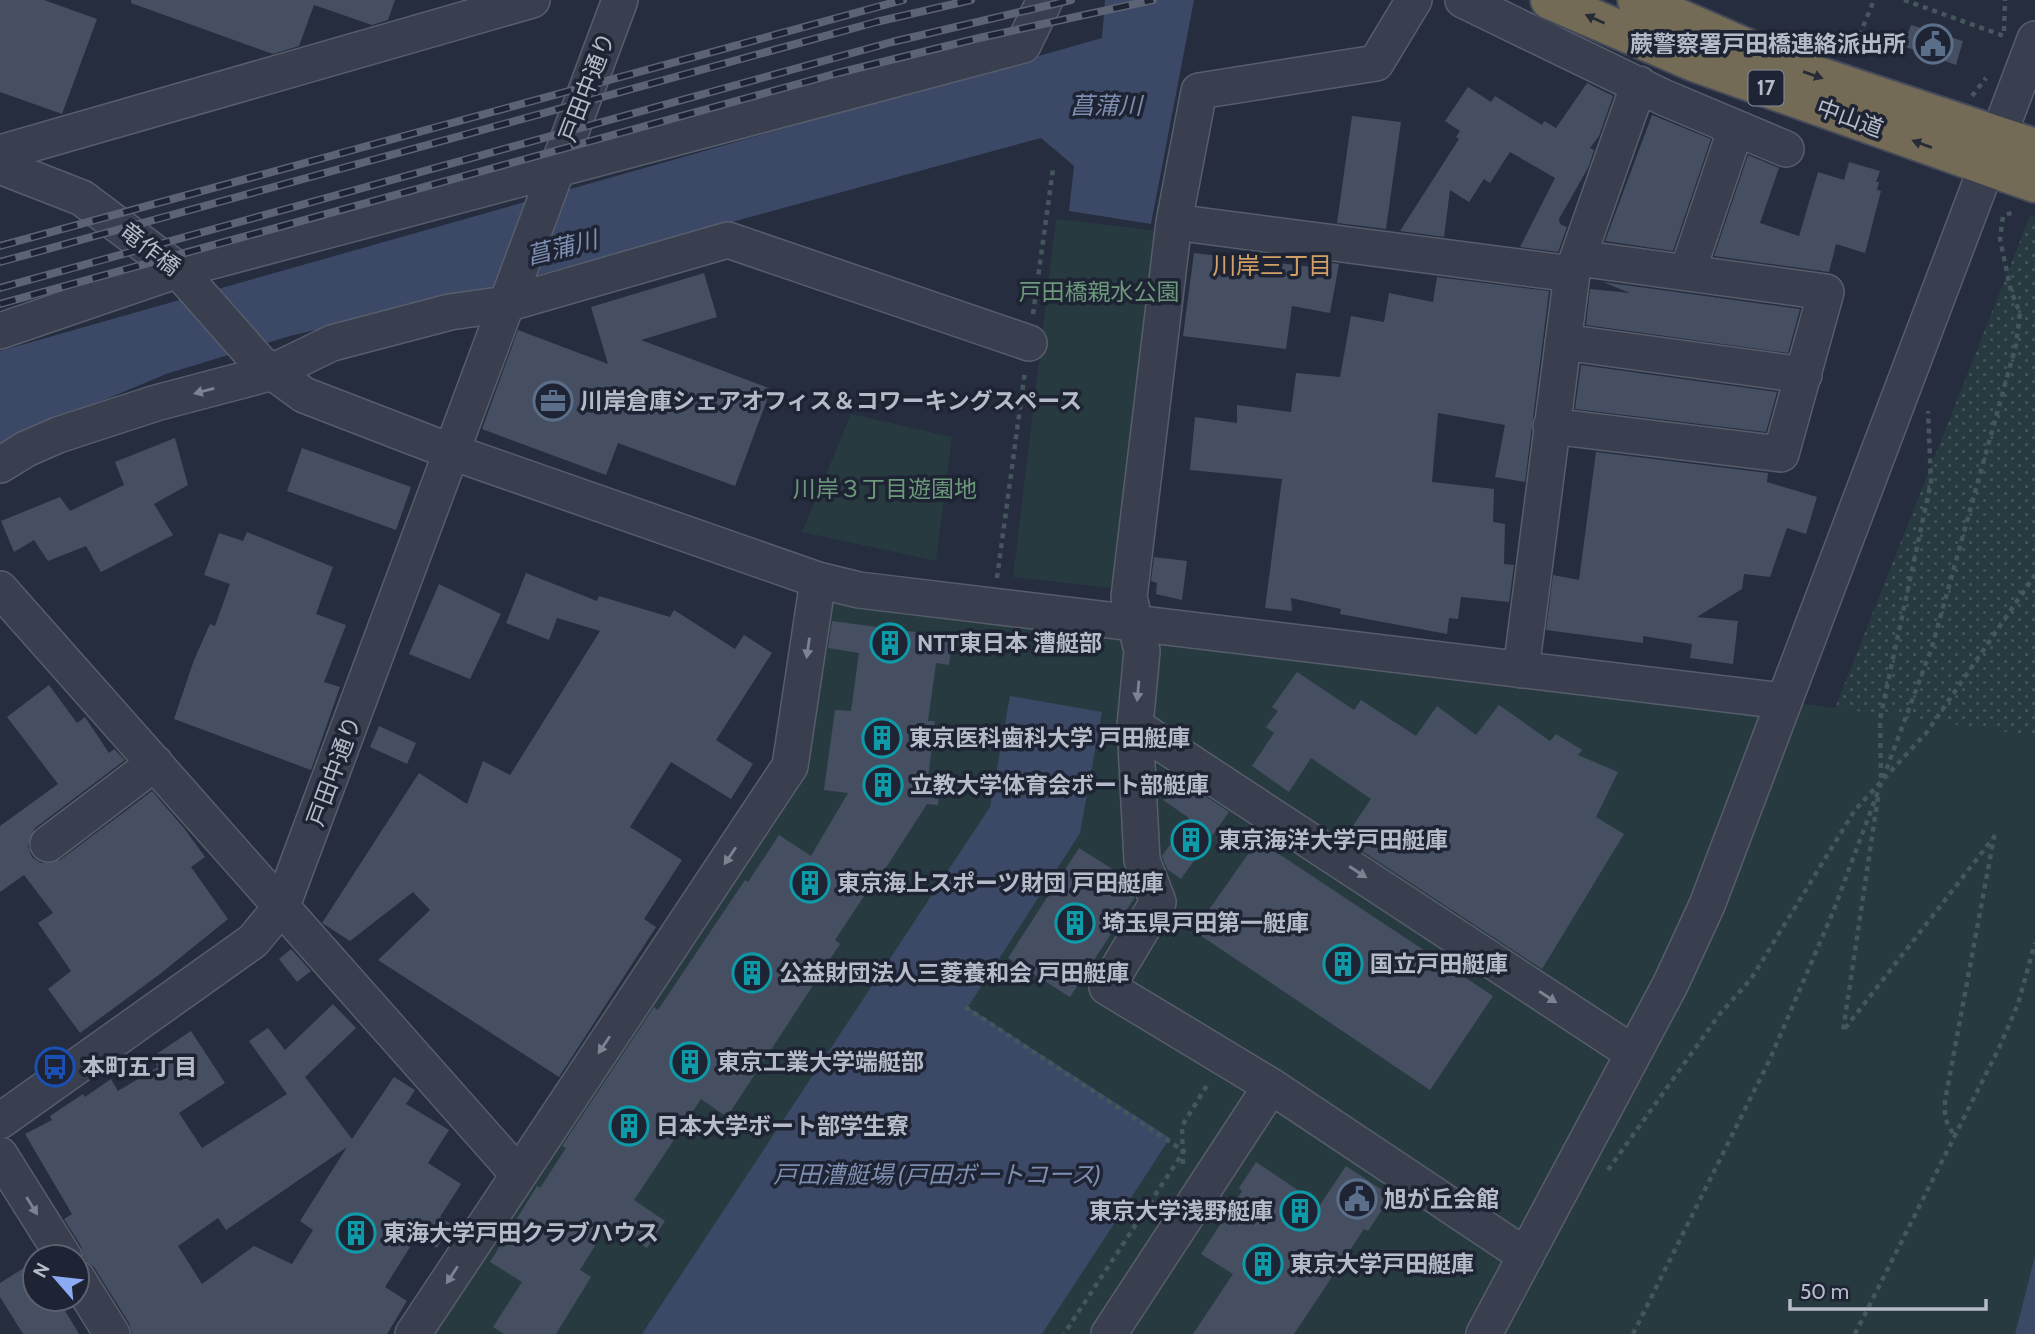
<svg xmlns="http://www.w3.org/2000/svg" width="2035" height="1334" font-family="Cabin,'Noto Sans JP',sans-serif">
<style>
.grass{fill:url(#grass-dots)}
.park{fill:#273a3f}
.water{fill:#3b4966}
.building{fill:#464f62;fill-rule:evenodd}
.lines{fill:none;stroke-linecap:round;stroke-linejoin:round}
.minor-casing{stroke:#575d6c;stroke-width:38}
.highway-casing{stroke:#444a59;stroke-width:42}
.path{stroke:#45575c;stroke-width:4.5;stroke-dasharray:5 5;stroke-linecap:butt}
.minor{stroke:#393f4e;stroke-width:35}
.highway{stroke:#746b56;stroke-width:38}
.rail-casing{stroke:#5b6375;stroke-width:8}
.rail{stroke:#1e2433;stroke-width:5;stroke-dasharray:16;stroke-linecap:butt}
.oneway{fill:#272b36}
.oneway2{fill:#7d8392}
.labels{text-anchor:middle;stroke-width:7;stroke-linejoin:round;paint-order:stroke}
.shield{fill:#1e2433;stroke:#888e9c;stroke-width:2}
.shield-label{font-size:21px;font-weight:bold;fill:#b5bbc9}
.poi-label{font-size:23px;font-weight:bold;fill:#b5bbc9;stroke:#1e2433;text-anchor:start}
.street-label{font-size:23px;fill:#b5bbc9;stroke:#1e2433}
.park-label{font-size:23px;fill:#6c997b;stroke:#1e2433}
.water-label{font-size:24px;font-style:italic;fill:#7d8eb0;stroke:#1e2433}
.neighbourhood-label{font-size:24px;fill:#d2a066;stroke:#1e2433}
</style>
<defs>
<pattern id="grass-dots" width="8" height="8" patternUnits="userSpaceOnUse" patternTransform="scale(1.75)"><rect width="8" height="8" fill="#273a3f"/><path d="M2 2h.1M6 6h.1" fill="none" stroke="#445559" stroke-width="1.8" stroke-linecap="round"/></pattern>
</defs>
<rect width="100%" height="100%" fill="#252d3e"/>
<!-- grass -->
<path class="grass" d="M2030 216 2035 217V1155L1524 1334 1818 751Z"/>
<!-- park -->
<path class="park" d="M1056 219 1159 231 1111 588 1013 577Z
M851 414 952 437 936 561 802 532Z
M818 580 1784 701 2035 736V1334H414L790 766Z"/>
<!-- water -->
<path class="water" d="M1105 0H1194L1151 224 1069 211 1074 166 1041 138 471 293 290 336 166 374 0 444V351L1102 38Z
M1010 696 1102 712 1080 833 968 1007 1170 1138 1042 1334H642L990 807Z
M2035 1256V1334H2015Z"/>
<!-- building -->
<path class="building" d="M0 0H44L97 19 62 114 0 92Z
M131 0H395L388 20 372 25 314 5 299 46 273 54 131 3Z
M1911 25 1963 41 1956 65 1903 46Z
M1587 83 1613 96 1599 136 1590 148 1594 150 1589 166 1559 219 1560 224 1567 227 1558 252 1520 247 1555 178 1510 152 1490 183 1484 179 1469 202 1450 190 1444 237 1400 231 1459 139 1456 137 1460 131 1445 121 1468 87 1491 102 1495 96 1542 125 1544 121 1556 128Z
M1652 115 1711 139 1673 251 1605 241Z
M1352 116 1401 122 1386 229 1337 223Z
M1748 155 1779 168 1760 223 1799 236 1818 172 1844 180 1849 162 1880 171 1876 182H1879L1877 190 1881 191 1865 253 1836 244 1829 272 1714 256Z
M1194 253 1311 267 1312 260 1339 264 1330 313 1292 306 1286 349 1183 336Z
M704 273 717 317 641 340 771 389 735 486 618 443 606 475 482 429 518 330 608 364 591 307Z
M1437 277 1549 291 1525 482 1495 477 1505 425 1438 413 1432 482 1494 489 1493 522 1505 524 1504 564 1514 565 1509 602 1461 597 1458 619 1449 618 1447 634 1340 614 1341 609 1291 598 1292 611 1265 608 1282 479 1190 470 1195 417 1237 423V405L1291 412 1296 373 1340 377 1351 316 1384 322 1389 293 1433 302Z
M1603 282 1800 309 1788 353 1586 325 1590 289 1630 293Z
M1581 365 1777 392 1766 432 1575 409Z
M175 438 188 485 154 504 173 535 101 572 86 546 48 561 34 540 14 552 1 521 60 497 70 511 124 485 115 462Z
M302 448 411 487 396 530 287 491Z
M1596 452 1768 473 1767 482 1817 497 1806 534 1787 528 1770 577 1744 574 1742 589 1697 617 1738 621 1733 664 1690 658 1692 644 1643 636V643L1546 630 1553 575 1579 580Z
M247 532 333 567 316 614 346 625 324 682 340 687 311 770 174 719 194 660 210 624 215 626 230 584 204 575 219 533 243 541Z
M1154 557 1187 561 1182 600 1156 594 1157 583 1151 581Z
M526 573 597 601 599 596 670 617 674 610 735 649 744 635 772 653 716 740 753 764 731 799 671 762 630 827 682 860 644 919 656 927 559 1077 378 960 430 910 413 892 350 941 322 923 419 773 467 804 483 761 510 775 600 631 557 618 549 640 506 623Z
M439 584 501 614 470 679 409 654Z
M832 621 952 637 949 665 936 663 928 721H935L928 778 941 779 938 805 927 804 878 880 876 878 835 940 840 944 727 1117 701 1099 634 1200 665 1221 647 1248 609 1223 580 1270 591 1277 556 1334H504L493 1327 522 1282 490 1262 537 1186 540 1188 566 1148 562 1146 654 1007 658 1010 745 880 748 882 779 835 811 856 848 793 824 790 835 710 851 711 859 653 828 648Z
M1297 672 1354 710 1361 700 1416 736 1437 706 1476 735 1499 705 1550 741 1556 734 1582 750 1578 755 1618 772 1596 817 1624 834 1542 969 1344 839 1371 799 1311 758 1289 792 1252 766 1274 733 1266 727 1278 711 1272 707Z
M49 685 77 723 85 717 109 753 114 749 125 760 35 828 28 846 32 857 41 863 60 860 152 791 184 828 205 857 191 867 228 919 160 974 80 1033 48 989 71 971 38 923 53 913 24 875 0 892V826L58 784 7 717Z
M379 726 416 743 407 764 370 747Z
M1178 778 1229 812 1181 879 1167 869 1162 856 1189 818 1163 800Z
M1258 840 1493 996 1430 1090 1194 931Z
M1079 848 1128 879 1135 897 1070 997 1008 958Z
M291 949 311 971 297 982 279 959Z
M333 1004 356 1028 305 1077 352 1139 394 1077 415 1090 406 1104 449 1130 428 1163 461 1184 440 1217 451 1224 437 1248 417 1236 385 1287 407 1301 387 1334H132L129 1323 94 1267 84 1259 81 1246 64 1219 72 1214 25 1134 52 1120 50 1116 83 1094 85 1097 111 1079 118 1091 158 1067 152 1057 191 1031 225 1083 179 1113 202 1148 287 1094 249 1041 268 1028 285 1050ZM347 1147 300 1221 313 1230 292 1264 254 1246 202 1284 178 1246 218 1218 226 1230Z
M1256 1162 1320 1205 1346 1166 1391 1196 1368 1231 1364 1229 1294 1334H1193L1233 1274 1201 1254 1242 1191 1239 1188Z
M35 1261V1299H58L79 1334H23L0 1297V1283Z"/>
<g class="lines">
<!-- minor casing -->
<g class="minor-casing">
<path id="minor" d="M1414 0 1376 63 1199 91 1174 222 1129 597 1142 651 1135 726 1633 1053
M1463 0 1665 98 1786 149
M0 153 532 0
M0 166 82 198 178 270 259 362 304 395 452 452 818 580 859 590 1784 701
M1174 222 1572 274
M1687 273 1736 128
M0 331 178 270 1023 45 1045 0
M1563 342 1804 375
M1551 426 1781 454 1826 292 1578 258
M0 465 26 449 58 435 156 403 270 373 332 343 450 312 506 304 728 240 1029 343
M0 589 518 1174
M1521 670 1572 274 1639 84
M1135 726 1142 860 1158 902 1107 987 1271 1086 1526 1256
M48 844 155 763
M0 1121 253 941 282 906 620 0
M0 1155 64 1257
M77 1278 112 1334
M413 1334 790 766 818 580
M1109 1334 1271 1086
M1484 1334 1671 983 1707 905 2035 39"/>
</g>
<!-- highway casing -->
<g class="highway-casing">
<path id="highway" d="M1550 0 1694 62 2035 183
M1637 0 1785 65 2035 148"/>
</g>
<!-- path -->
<path class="path" d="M1904 0 2004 36
M2004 31 2005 0
M1852 54 1874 0
M1972 96 1986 78
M1033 314 1053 169
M997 578 1025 371
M1881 778 1880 719 1931 482 1928 411
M1878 797 1843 1031 1994 837 1945 1101V1118L1955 1138
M965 1007 1184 1151 1064 1334
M1183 1164 1182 1126 1209 1082
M1608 1170 1719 1015 1751 979 1855 810 1927 732 2035 575
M1633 1334 1770 1059 1833 912 1932 647 2016 345 2020 313 2011 291 2000 239 2003 216 2016 211
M1855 1334 1999 1048 2018 1004 2035 943"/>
<!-- minor -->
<use href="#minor" class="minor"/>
<!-- highway -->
<use href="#highway" class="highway"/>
<!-- rail casing -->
<g class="rail-casing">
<path id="rail" d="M0 246 903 0
M0 262 876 22 971 0
M0 288 892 42 1071 0
M0 304 838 73 979 38 1153 0"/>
</g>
<!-- rail -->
<use href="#rail" class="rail"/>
</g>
<!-- one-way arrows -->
<defs><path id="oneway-solid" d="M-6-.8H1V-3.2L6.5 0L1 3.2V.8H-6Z" transform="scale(1.75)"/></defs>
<g class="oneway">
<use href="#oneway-solid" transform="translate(1595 19) rotate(-156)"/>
<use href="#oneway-solid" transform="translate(1813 75) rotate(19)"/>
<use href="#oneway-solid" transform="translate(1922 144) rotate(-160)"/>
</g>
<g class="oneway2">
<use href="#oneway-solid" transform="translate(204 391) rotate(165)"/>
<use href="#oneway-solid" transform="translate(808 648) rotate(98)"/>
<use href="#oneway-solid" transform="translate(1138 691) rotate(95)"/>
<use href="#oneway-solid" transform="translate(730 856) rotate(124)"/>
<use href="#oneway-solid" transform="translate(1358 872) rotate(33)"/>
<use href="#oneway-solid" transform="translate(1548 997) rotate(33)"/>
<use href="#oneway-solid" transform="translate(604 1045) rotate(124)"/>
<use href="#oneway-solid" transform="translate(32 1206) rotate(58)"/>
<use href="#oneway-solid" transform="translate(452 1275) rotate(123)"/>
</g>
<!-- icons -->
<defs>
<g id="civic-ring" transform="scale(2.0125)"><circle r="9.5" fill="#1e2433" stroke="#5c6f8a" stroke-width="1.5"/><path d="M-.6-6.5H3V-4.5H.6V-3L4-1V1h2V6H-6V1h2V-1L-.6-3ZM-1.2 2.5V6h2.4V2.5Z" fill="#5c6f8a"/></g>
<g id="office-ring" transform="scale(2.0125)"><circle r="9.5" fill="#1e2433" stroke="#5c6f8a" stroke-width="1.5"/><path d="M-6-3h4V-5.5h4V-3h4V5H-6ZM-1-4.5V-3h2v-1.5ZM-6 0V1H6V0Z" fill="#5c6f8a"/></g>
<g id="building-ring" transform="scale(2.0125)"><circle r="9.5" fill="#1e2433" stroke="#0f9aa8" stroke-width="1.5"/><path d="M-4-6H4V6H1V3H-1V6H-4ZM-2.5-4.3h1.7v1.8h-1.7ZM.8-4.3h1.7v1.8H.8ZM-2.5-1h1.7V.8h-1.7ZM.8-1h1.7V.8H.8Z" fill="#0f9aa8"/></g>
<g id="bus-ring" transform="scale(2.0125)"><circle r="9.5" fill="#1e2433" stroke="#1a4fb4" stroke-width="1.5"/><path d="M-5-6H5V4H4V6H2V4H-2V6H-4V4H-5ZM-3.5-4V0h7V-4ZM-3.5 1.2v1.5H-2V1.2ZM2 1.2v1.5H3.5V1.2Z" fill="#1a4fb4"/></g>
</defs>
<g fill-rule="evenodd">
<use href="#civic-ring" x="1933" y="44"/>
<use href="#office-ring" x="553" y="401"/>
<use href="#building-ring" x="890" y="643"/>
<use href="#building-ring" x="882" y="738"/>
<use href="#building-ring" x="883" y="785"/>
<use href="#building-ring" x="1191" y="840"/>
<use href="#building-ring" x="810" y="883"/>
<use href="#building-ring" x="1075" y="923"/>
<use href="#building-ring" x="1343" y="964"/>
<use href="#building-ring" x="752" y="973"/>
<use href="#building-ring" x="690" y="1062"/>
<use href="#bus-ring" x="55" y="1067"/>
<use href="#building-ring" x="629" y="1126"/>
<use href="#civic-ring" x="1357" y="1199"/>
<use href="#building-ring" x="1300" y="1211"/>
<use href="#building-ring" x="356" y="1233"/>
<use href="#building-ring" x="1263" y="1264"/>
</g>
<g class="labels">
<!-- shield labels -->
<rect class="shield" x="1748.5" y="70.5" width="35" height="35" rx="5"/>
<g class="shield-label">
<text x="1766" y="95">17</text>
</g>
<!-- poi labels -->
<g class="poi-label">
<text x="1906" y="52" text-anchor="end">蕨警察署戸田橋連絡派出所</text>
<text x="580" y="409">川岸倉庫シェアオフィス＆コワーキングスペース</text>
<text x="917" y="651">NTT東日本 漕艇部</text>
<text x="909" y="746">東京医科歯科大学 戸田艇庫</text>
<text x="910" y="793">立教大学体育会ボート部艇庫</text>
<text x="1218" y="848">東京海洋大学戸田艇庫</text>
<text x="837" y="891">東京海上スポーツ財団 戸田艇庫</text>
<text x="1102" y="931">埼玉県戸田第一艇庫</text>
<text x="1370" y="972">国立戸田艇庫</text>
<text x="779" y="981">公益財団法人三菱養和会 戸田艇庫</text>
<text x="717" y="1070">東京工業大学端艇部</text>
<text x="82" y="1075">本町五丁目</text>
<text x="656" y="1134">日本大学ボート部学生寮</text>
<text x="1384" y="1207">旭が丘会館</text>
<text x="1273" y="1219" text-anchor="end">東京大学浅野艇庫</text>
<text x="383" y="1241">東海大学戸田クラブハウス</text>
<text x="1290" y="1272">東京大学戸田艇庫</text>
</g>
<!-- street labels -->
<g class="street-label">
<text transform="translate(587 87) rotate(-69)" y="8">戸田中通り</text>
<text transform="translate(1850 118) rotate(20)" y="8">中山道</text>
<text transform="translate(150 249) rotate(38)" y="8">竜作橋</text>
<text transform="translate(334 771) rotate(-70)" y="8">戸田中通り</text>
</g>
<!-- park labels -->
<g class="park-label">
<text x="1099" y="300">戸田橋親水公園</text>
<text x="885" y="497">川岸３丁目遊園地</text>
</g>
<!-- water labels -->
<g class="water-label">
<text x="1106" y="114">菖蒲川</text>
<text transform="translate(562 248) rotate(-14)" y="8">菖蒲川</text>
<text x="937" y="1183">戸田漕艇場 (戸田ボートコース)</text>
</g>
<!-- neighbourhood labels -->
<g class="neighbourhood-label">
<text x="1272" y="274">川岸三丁目</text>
</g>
</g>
<!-- north arrow -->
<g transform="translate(56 1278) rotate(298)"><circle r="33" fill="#1e2433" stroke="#5a606f" stroke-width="2"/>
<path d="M0-5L12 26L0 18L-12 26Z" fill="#8dabf5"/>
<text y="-10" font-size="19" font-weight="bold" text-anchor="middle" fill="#b5bbc9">N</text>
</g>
<!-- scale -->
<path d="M1790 1299v10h196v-10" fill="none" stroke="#b5bbc9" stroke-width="3.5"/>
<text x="1800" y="1299" font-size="21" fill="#b5bbc9" stroke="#1e2433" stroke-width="5" paint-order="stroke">50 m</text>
</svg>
